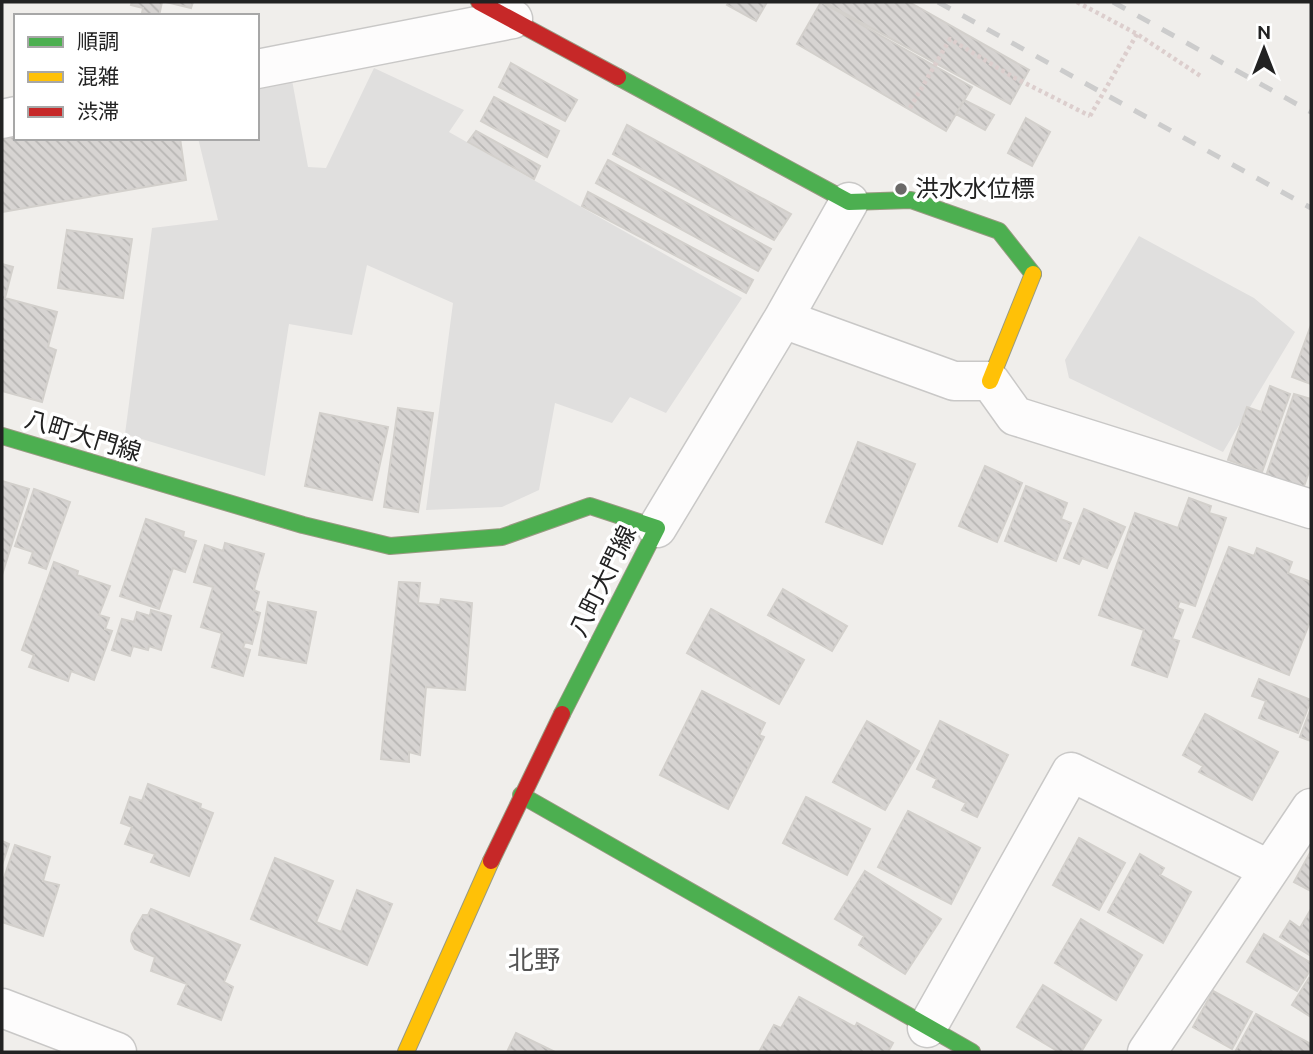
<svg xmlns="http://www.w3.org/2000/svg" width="1313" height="1054" font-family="Ubuntu,'Noto Sans JP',sans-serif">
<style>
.parking{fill:#e0dfde}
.building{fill:url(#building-back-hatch);stroke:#d3d0cc;stroke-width:2}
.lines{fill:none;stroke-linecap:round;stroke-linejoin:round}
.street-casing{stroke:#c9c8c7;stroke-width:41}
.fast-casing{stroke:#999a82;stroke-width:18}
.slow-casing{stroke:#999a82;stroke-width:18}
.jam-casing{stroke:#999a82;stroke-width:18}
.path{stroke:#dccecd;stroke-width:4.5;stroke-dasharray:3.5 3.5;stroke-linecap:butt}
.street{stroke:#fdfcfc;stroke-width:38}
.fast{stroke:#4caf50;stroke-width:16}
.slow{stroke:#ffc107;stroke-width:16}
.jam{stroke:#c62828;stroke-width:16}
.rail{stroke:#ccc;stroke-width:5;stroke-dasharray:14 14;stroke-linecap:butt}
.path-bridge{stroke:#dccecd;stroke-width:4.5;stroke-dasharray:3.5 3.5;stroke-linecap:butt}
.poi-dot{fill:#6a6968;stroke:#fff;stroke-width:2.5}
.labels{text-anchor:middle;stroke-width:7;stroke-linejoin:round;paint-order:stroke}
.poi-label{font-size:24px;fill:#222;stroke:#fff;text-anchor:start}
.street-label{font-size:24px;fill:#222;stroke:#fff}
.neighbourhood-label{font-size:26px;fill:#555;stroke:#fff}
</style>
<defs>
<pattern id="building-back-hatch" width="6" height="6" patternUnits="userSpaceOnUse" patternTransform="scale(1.75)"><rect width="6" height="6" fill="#d7d4d2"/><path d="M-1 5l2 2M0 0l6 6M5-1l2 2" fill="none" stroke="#b8b6b4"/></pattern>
</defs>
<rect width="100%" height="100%" fill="#f0eeeb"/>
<!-- parking -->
<path class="parking" d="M374 68 464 110 449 132 742 298 666 413 630 397 612 423 555 403 539 490 502 507 426 510 453 303 367 265 352 335 289 324 265 476 125 434 152 228 218 220 198 138H257V87L292 80 308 167 326 168Z
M1139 236 1254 298 1295 332 1223 452 1069 378 1065 360Z"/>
<!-- building -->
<path class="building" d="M132 2H162L159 16 142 13 143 8 131 5Z
M166 2H193L191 8Z
M729 2H767L756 21 727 5Z
M821 2 972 87 946 131 797 44Z
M824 2H909L1029 70 1010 104Z
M511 63 577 100 565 121 499 87Z
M494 97 559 131 547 157 481 121Z
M964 100 994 115 985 130 956 114Z
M1026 118 1050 132 1032 166 1008 153Z
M627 125 791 214 774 240 613 154Z
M476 131 540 166 534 179 468 142Z
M16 133V138H180L186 180 2 212V136Z
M608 160 771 249 758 271 596 183Z
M588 192 753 280 746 293 582 206Z
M67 230 132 239 123 298 58 288Z
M2 264 13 267 5 298 57 312 48 347 56 350 42 402 2 391Z
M1311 325V384L1292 377Z
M1270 386 1290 394 1262 472 1228 460 1247 407 1261 412Z
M1294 394 1311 399V466L1303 489 1266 476Z
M398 408 433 413 418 512 384 507Z
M320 413 388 427 372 500 305 486Z
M858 442 915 464 882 544 826 522Z
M985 466 1022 483 997 542 959 526Z
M2 481 29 489 2 575Z
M1026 486 1067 503 1061 519 1071 523 1056 561 1005 541Z
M34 489 70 502 46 569 29 563 33 552 15 546Z
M1189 498 1211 506 1209 513 1226 518 1195 606 1180 601 1177 608 1183 610 1172 639 1179 641 1167 677 1132 665 1144 630 1099 615 1135 513 1178 528Z
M1084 509 1125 527 1107 568 1082 558 1079 564 1064 558Z
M146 519 184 532 183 537 196 541 185 572 173 568 159 609 120 596Z
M225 543 264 554 254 590 259 592 254 611 260 613 252 644 245 642 243 648 250 650 243 676 212 667 222 633 201 627 213 587 194 582 205 545 223 551Z
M1229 547 1254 556 1257 548 1292 562 1288 573 1311 582V619L1289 675 1193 637Z
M54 562 78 571 77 575 110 586 99 615 109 618 105 629 112 631 94 680 71 671 68 681 29 667 34 655 22 650Z
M399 582 420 583 418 603 440 605 441 599 472 603 465 690 426 687 420 755 409 752V762L381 759Z
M783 589 847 626 832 651 768 615Z
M268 602 316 612 306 663 259 655Z
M711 609 804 660 779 704 687 653Z
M151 610 171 616 161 650 149 646 148 650 133 646 130 656 112 650 122 619 134 622 137 612 150 616Z
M1259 679 1311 700 1298 733 1259 718 1266 701 1252 696Z
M702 691 765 723 759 735 764 737 728 809 660 775Z
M1311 708V741L1300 737Z
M1205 714 1278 752 1252 800 1199 772 1203 766 1183 755Z
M867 721 919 751 885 810 833 782Z
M940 721 1008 755 977 817 962 810 966 803 933 787 937 779 917 769Z
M148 784 201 804 200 808 213 813 189 876 151 862 155 854 125 844 132 827 121 823 130 797 142 801Z
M806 797 870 829 847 875 783 843Z
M908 811 980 848 951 904 878 867Z
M1079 838 1125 863 1099 910 1053 885Z
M2 841 9 844 2 865Z
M15 845 50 857 43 881 59 885 43 936 2 922V884Z
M1311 851V891L1294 882Z
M1140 854 1164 868 1160 875 1191 892 1163 943 1108 912Z
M275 858 333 881 316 922 341 932 357 890 392 904 367 965 251 919Z
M865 871 941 919 905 974 859 945 864 936 835 919Z
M151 909 240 945 224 982 233 987 221 1020 178 1004 187 984 151 971 155 957 135 949 131 941 132 934 143 915H148Z
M1311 909V956L1280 937 1290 921 1300 928Z
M1081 919 1142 955 1116 1000 1055 963Z
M1264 934 1311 963V969L1297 991 1247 962Z
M1309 978 1311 980V1017L1292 1005Z
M1043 985 1101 1020 1081 1052H1059L1017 1027Z
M1213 991 1252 1012 1232 1049 1193 1027Z
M799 997 855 1027 857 1023 893 1043 888 1052H759L774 1025 781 1028Z
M1256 1014 1311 1044V1052H1235Z
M516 1033 555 1052H507Z"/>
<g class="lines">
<!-- street casing -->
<g class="street-casing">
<path id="street" d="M257 69 513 19
M2 119 16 116
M783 319 954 381H990L1015 416 1311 509
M657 528 783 319 849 202
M2 1008 117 1052
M927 1028 1071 772 1268 869
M1147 1052 1311 808"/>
</g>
<!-- fast casing -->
<g class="fast-casing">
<path id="fast" d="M618 77 849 202 911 200 999 231 1033 274
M2 436 303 525 390 546 502 537 590 506 657 528 562 714
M521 795 972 1052"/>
</g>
<!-- slow casing -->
<g class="slow-casing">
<path id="slow" d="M990 381 1033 274
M406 1052 491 861"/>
</g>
<!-- jam casing -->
<g class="jam-casing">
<path id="jam" d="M479 2 618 77
M491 861 562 714"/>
</g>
<!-- path -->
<path class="path" d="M1077 2 1137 34 1202 77
M910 108 950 39 1013 77 1090 116"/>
<!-- street -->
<use href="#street" class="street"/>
<!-- fast -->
<use href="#fast" class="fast"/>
<!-- slow -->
<use href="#slow" class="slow"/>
<!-- jam -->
<use href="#jam" class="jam"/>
<!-- rail -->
<path class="rail" d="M938 2 1311 208
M1113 2 1311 112"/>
<!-- path-bridge -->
<path class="path-bridge" d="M1090 116 1137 34"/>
</g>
<!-- markers -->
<circle class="poi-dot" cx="901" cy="189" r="7"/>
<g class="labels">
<!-- poi labels -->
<g class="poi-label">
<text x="915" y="197">洪水水位標</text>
</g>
<!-- street labels -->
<g class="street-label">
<text transform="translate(83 436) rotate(17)" y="8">八町大門線</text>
<text transform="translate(603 581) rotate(-64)" y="8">八町大門線</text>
</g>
<!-- neighbourhood labels -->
<g class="neighbourhood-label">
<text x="534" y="969">北野</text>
</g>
</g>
<!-- border -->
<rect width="1313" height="1054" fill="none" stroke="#222222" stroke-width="7"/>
<!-- legend -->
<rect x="14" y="14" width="245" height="126" fill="#ffffff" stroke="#a7a7a7" stroke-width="2"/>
<rect x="28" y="37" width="35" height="10" fill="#4caf50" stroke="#a7a7a7" stroke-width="2"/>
<text x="77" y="49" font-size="21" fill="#222222">順調</text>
<rect x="28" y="72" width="35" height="10" fill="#ffc107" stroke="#a7a7a7" stroke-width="2"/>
<text x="77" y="84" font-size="21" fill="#222222">混雑</text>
<rect x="28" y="107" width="35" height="10" fill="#c62828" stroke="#a7a7a7" stroke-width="2"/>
<text x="77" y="119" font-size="21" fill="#222222">渋滞</text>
<!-- north arrow -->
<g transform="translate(1264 49)" stroke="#ffffff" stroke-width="5" paint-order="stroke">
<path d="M0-5L12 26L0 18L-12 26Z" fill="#222222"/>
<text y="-10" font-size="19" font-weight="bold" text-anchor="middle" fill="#222222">N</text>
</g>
</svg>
